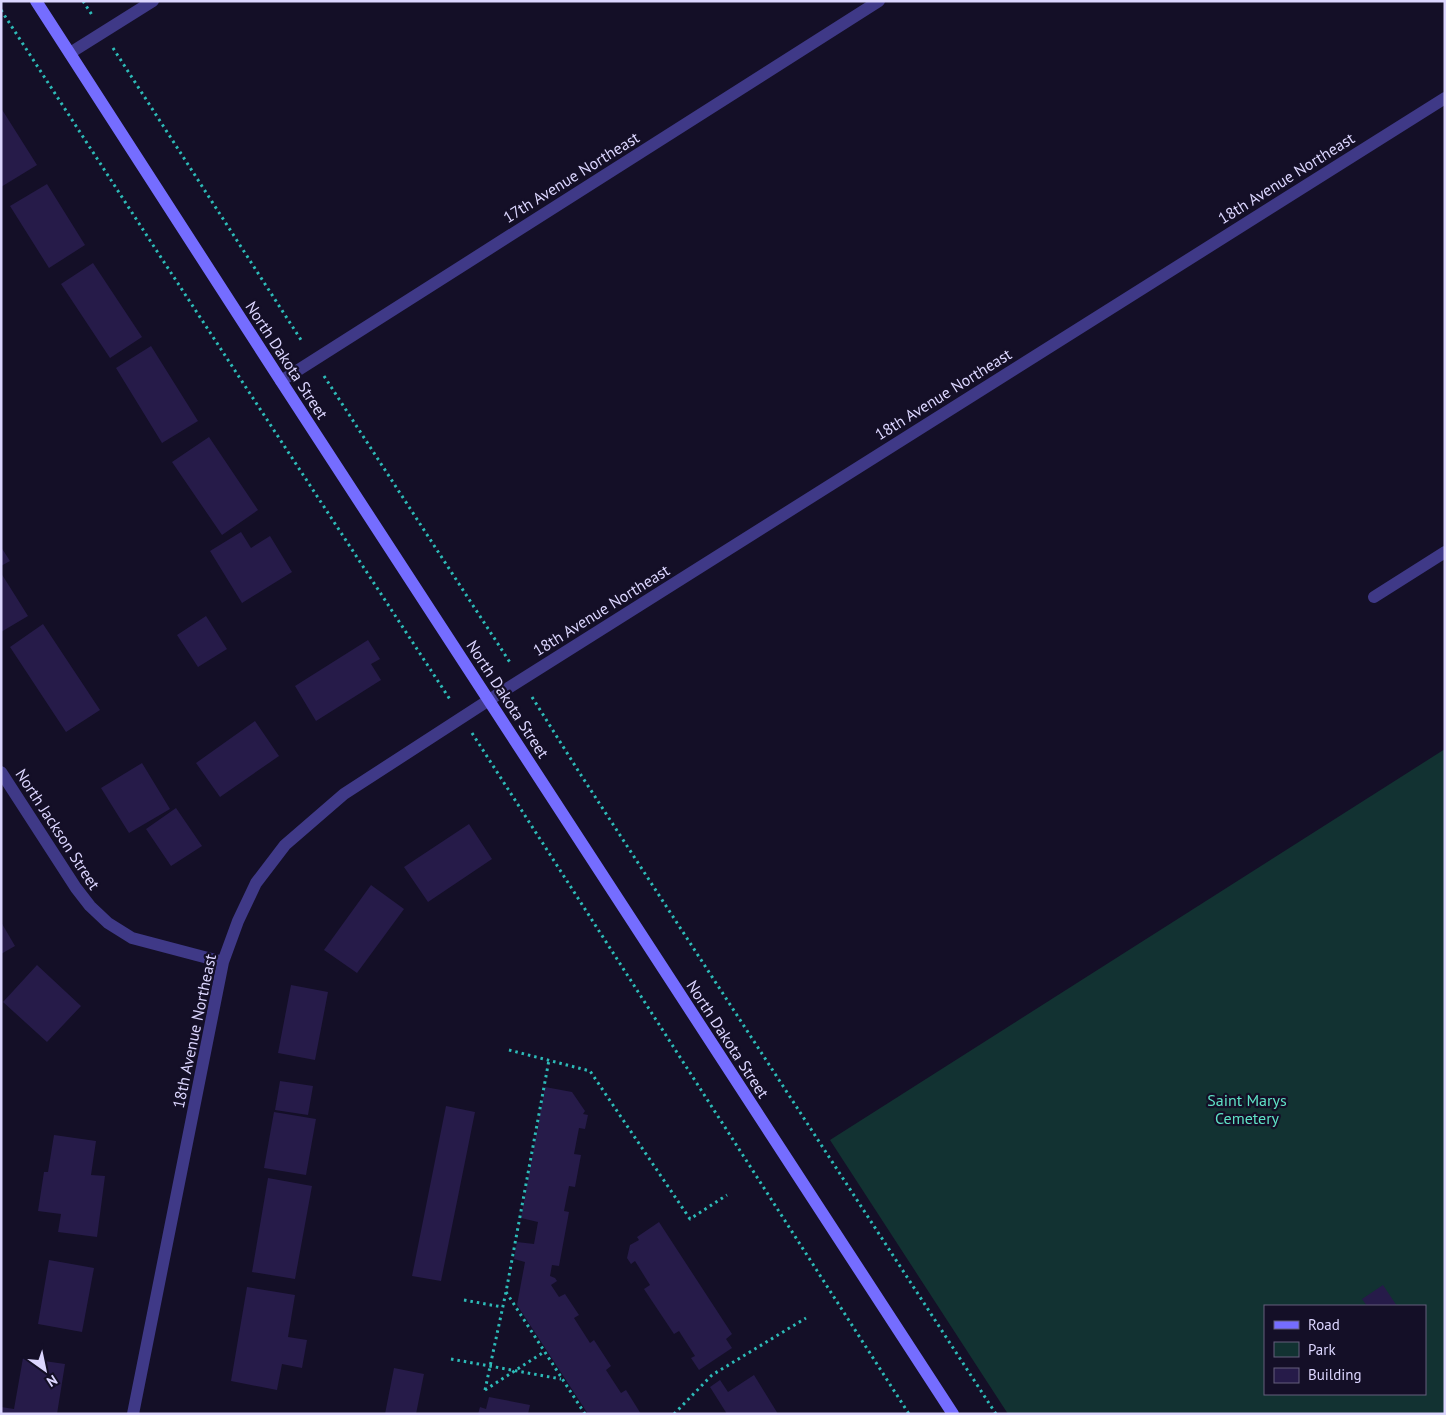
<svg xmlns="http://www.w3.org/2000/svg" width="1446" height="1415" font-family="'PT Sans',sans-serif">
<style>
.green{fill:#123232;fill-rule:evenodd}
.building{fill:#261b49}
.lines{fill:none;stroke-linecap:round;stroke-linejoin:round}
.path{stroke:#2dbbb8;stroke-width:3;stroke-dasharray:2.5 4;stroke-linecap:butt}
.street{stroke:#3f3987;stroke-width:12}
.secondary{stroke:#756dff;stroke-width:12}
.labels{text-anchor:middle;stroke-width:4.5;stroke-linejoin:round;paint-order:stroke}
.street-label{font-size:16px;fill:#dcd6ff;stroke:#140f27}
.park-label{font-size:16px;fill:#5fe2c6;stroke:#140f27}
</style>
<rect width="100%" height="100%" fill="#140f27"/>
<!-- green -->
<path class="green" d="M1445 749V1414H1008L830 1140ZM1265 1306H1425V1394H1265Z"/>
<!-- building -->
<path class="building" d="M1 108 37 165 1 187Z
M47 184 85 245 49 268 10 206Z
M93 263 142 337 110 358 61 284Z
M151 346 198 421 162 443 116 368Z
M209 437 258 510 222 535 172 462Z
M241 532 251 548 270 536 292 572 242 603 210 551Z
M1 547 10 561 1 566Z
M1 573 28 616 1 632Z
M206 616 227 649 198 667 177 635Z
M43 624 100 710 66 732 10 647Z
M368 640 380 659 371 664 381 680 316 721 295 686Z
M255 721 279 756 220 797 196 763Z
M142 763 170 809 129 833 101 788Z
M176 808 202 846 171 866 146 829Z
M469 824 492 859 428 902 404 867Z
M371 885 404 909 357 973 324 950Z
M1 922 15 946 1 954Z
M37 965 81 1006 47 1042 3 1002Z
M291 985 328 992 315 1060 278 1053Z
M280 1081 313 1086 308 1115 275 1110Z
M545 1087 572 1092 585 1111 583 1114 588 1115 585 1129 579 1128 574 1154 581 1155 575 1187 569 1186 564 1211 569 1212 559 1266 552 1265 550 1276 555 1278 557 1281 551 1285 559 1297 565 1294 579 1315 574 1318 590 1343 594 1340 611 1366 606 1370 621 1393 626 1390 641 1414H588L517 1305 525 1262 514 1259 517 1242 534 1244 538 1222 521 1218Z
M446 1106 475 1112 441 1281 412 1276Z
M274 1112 316 1119 306 1175 264 1168Z
M54 1135 96 1141 91 1175 105 1176 97 1237 58 1232 61 1214 38 1211 44 1172H48Z
M268 1178 312 1186 295 1279 252 1272Z
M659 1222 732 1334 726 1339 732 1348 699 1370 691 1358 695 1356 679 1331 674 1334 644 1289 650 1285 635 1261 631 1264 627 1258 630 1245 639 1240 637 1237Z
M49 1260 94 1268 82 1332 38 1324Z
M1383 1285 1397 1306H1367L1362 1299Z
M247 1287 295 1295 288 1337 307 1340 302 1368 282 1364 277 1390 231 1381Z
M23 1358 65 1364 57 1414H1V1407L14 1409Z
M394 1368 424 1374 416 1414H385Z
M754 1375 778 1414H727L710 1387 720 1380 728 1392Z
M489 1397 530 1405 528 1414H478L480 1407 486 1409Z"/>
<g class="lines">
<!-- path -->
<path class="path" d="M83 1 92 15
M1 10 162 259 451 701
M113 48 303 343
M324 376 511 664
M532 697 579 772 996 1414
M472 733 909 1414
M509 1050 590 1071 690 1219 727 1195
M506 1292 585 1414
M464 1300 502 1307
M451 1359 561 1379
M485 1390 506 1292 549 1060
M485 1390 544 1352
M674 1414 712 1375 806 1318"/>
<!-- street -->
<path class="street" d="M70 53 153 1
M281 381 879 1
M1374 597 1445 552
M1 772 76 888 90 906 108 923 132 938 223 962
M133 1414 223 962 238 921 256 883 285 845 344 794 489 700 1445 98"/>
<!-- secondary -->
<path class="secondary" d="M36 1 281 381 953 1414"/>
</g>
<g class="labels">
<!-- street labels -->
<g class="street-label">
<text transform="translate(571 177) rotate(-32)" y="6">17th Avenue Northeast</text>
<text transform="translate(1286 178) rotate(-32)" y="6">18th Avenue Northeast</text>
<text transform="translate(287 360) rotate(57)" y="6">North Dakota Street</text>
<text transform="translate(943 394) rotate(-32)" y="6">18th Avenue Northeast</text>
<text transform="translate(601 610) rotate(-32)" y="6">18th Avenue Northeast</text>
<text transform="translate(508 699) rotate(57)" y="6">North Dakota Street</text>
<text transform="translate(58 829) rotate(57)" y="6">North Jackson Street</text>
<text transform="translate(194 1031) rotate(-78)" y="6">18th Avenue Northeast</text>
<text transform="translate(728 1039) rotate(57)" y="6">North Dakota Street</text>
</g>
<!-- park labels -->
<g class="park-label">
<text x="1247" y="1106">Saint Marys<tspan x="1247" dy="18">Cemetery</tspan></text>
</g>
</g>
<!-- border -->
<rect width="1446" height="1415" fill="none" stroke="#dcd6ff" stroke-width="5"/>
<!-- legend -->
<rect x="1264" y="1305" width="162" height="90" fill="#140f27" stroke="#645f7d"/>
<rect x="1274" y="1321" width="25" height="8" fill="#756dff" stroke="#645f7d"/>
<text x="1308" y="1330" font-size="15" fill="#dcd6ff">Road</text>
<rect x="1274" y="1342" width="25" height="15" fill="#123232" stroke="#645f7d"/>
<text x="1308" y="1355" font-size="15" fill="#dcd6ff">Park</text>
<rect x="1274" y="1368" width="25" height="15" fill="#261b49" stroke="#645f7d"/>
<text x="1308" y="1380" font-size="15" fill="#dcd6ff">Building</text>
<!-- north arrow -->
<g transform="translate(45 1370) rotate(147)" stroke="#140f27" stroke-width="4" paint-order="stroke">
<path d="M0-4L9 19L0 12L-9 19Z" fill="#dcd6ff"/>
<text y="-8" font-size="14" font-weight="bold" text-anchor="middle" fill="#dcd6ff">N</text>
</g>
</svg>
